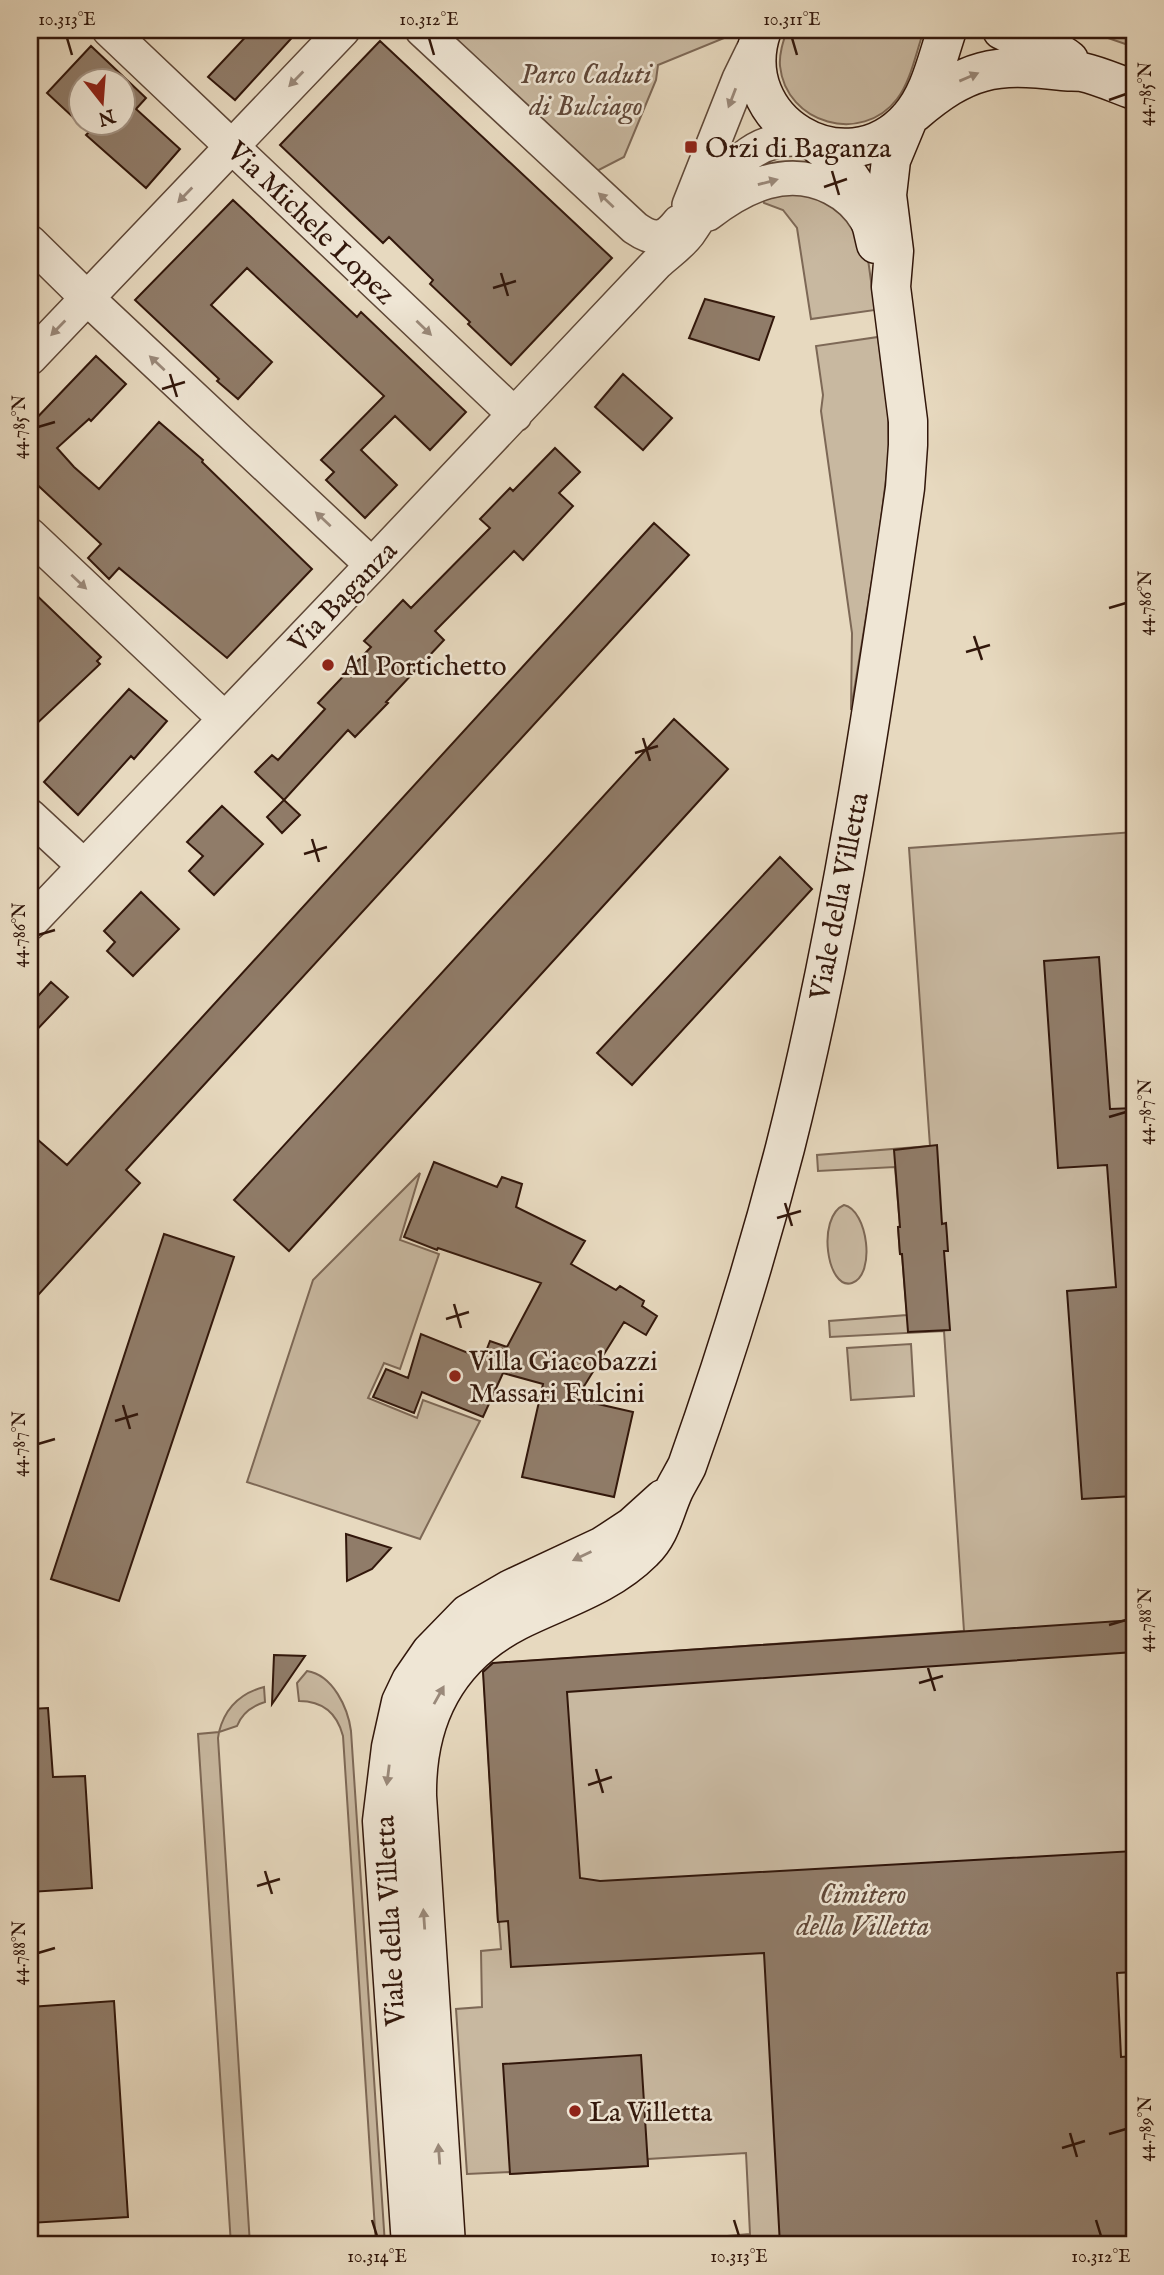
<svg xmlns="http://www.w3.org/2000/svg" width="1164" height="2275" font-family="'IM FELL English',serif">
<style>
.green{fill:#c8b8a0;stroke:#7d6856;stroke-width:2}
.building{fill:#907c69;stroke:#32170b;stroke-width:2;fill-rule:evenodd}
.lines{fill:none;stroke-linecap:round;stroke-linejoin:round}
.street-casing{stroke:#5f4838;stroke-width:36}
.secondary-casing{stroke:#32170b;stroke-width:41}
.street{stroke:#efe6d5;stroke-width:33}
.secondary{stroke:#efe6d5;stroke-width:38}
.oneway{fill:#9a897a}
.ticks{fill:none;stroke:#32170b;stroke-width:2.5}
.poi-dot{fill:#8f2418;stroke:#efe6d5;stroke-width:2.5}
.labels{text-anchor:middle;stroke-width:5;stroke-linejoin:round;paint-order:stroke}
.park-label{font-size:28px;font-style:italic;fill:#5f4738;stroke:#efe6d5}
.poi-label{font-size:28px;fill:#32170b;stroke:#efe6d5;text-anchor:start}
.street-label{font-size:28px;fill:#32170b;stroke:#efe6d5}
.neatline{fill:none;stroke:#32170b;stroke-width:2.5}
.ticks-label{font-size:18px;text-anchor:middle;fill:#32170b}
</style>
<rect width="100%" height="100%" fill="#e7d9bf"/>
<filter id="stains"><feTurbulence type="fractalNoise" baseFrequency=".00286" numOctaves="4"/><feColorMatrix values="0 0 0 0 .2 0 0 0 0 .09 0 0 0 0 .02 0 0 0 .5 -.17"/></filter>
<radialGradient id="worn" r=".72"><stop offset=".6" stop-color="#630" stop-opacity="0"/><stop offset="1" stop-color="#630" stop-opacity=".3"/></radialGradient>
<!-- green -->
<path class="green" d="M434 30H736L734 34 658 65 656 80 624 157 589 175Z
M787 30H924C916 52 911 81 897 99 862 145 786 124 780 66 779 54 783 42 787 30Z
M1085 30H1134V46H1131Z
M793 188 840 207 867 252 875 310 811 319 797 228 783 210 764 203 762 195Z
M878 337 888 411 889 455 878 543 851 710 852 633 821 411 823 395 816 346Z
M1134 832V2245H606L712 2240 716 2237 750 2234 746 2153 648 2159V2166L510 2174V2172L467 2174 456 2009 482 2007 481 1951 501 1949 499 1922H498L483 1664 964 1631 944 1331 830 1337 829 1321 907 1315 902 1255 900 1254 898 1227 900 1226 895 1167 818 1171 817 1155 930 1146 909 848Z
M420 1173 400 1240 439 1254 400 1369 384 1363 368 1398 417 1418 423 1400 480 1421 420 1539 247 1482 313 1280Z
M844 1205C868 1210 876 1275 852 1283 827 1291 816 1217 844 1205Z
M911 1344 914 1396 851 1400 847 1348Z
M307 1671C333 1675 348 1708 351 1731L385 2245H376L343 1736C337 1713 322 1701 299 1701L297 1683Z
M264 1687 265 1702C252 1706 242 1713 237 1726L219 1732 218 1738 250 2245H231L198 1734 219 1732C225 1708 241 1693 264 1687Z"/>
<!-- building -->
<path class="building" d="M252 30H299L235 100 208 77Z
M380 41 612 258 511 365 468 324 470 322 430 284 433 280 389 237 383 243 280 145Z
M91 46 146 98 136 109 180 149 146 188 86 135 89 132 47 93ZM80 80H122V122H80Z
M233 200 357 317 361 312 466 412 430 450 395 416 361 450 397 485 365 518 326 480 334 472 321 460 384 396 247 268 211 305 272 362 238 399 217 381 219 379 135 300Z
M705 299 774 317 759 360 689 338Z
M96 356 126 384 91 421 89 419 57 448 74 467 99 489 159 422 203 460 202 462 312 569 227 658 119 568 109 579 88 558 101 544 30 478V425Z
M623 374 672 418 643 450 595 407Z
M555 448 580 472 559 493 573 506 523 560 514 551 435 631 444 640 386 702 388 703 355 737 348 730 284 800 255 772 272 755 278 760 325 709 318 703 371 647 364 641 403 600 411 608 490 528 480 519 510 488 513 491Z
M654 523 689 555 126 1170 140 1183 30 1304V1133L67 1165Z
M30 589 101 657 97 661 100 664 30 730Z
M129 689 167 721 134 759 131 756 78 815 44 782Z
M674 719 728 769 289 1251 234 1200Z
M284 800 300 815 282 833 267 817Z
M222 806 263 844 214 895 189 871 203 856 187 842Z
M780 857 812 889 632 1085 597 1053Z
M141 892 179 929 133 976 107 951 115 942 104 931Z
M1099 957 1110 1109 1134 1108V1342L1126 1343 1134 1466V1496L1082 1499 1067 1291 1116 1287 1107 1165 1058 1168 1044 961Z
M51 982 68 997 30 1037V1005Z
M937 1145 942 1224 946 1223 947 1236 948 1251H944L950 1330 908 1332 902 1254H900L898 1227H900L894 1150Z
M434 1162 497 1187 502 1177 522 1184 516 1207 585 1241 571 1264 616 1290 620 1286 644 1301 642 1306 657 1316 646 1335 624 1322 576 1399 633 1412 614 1497 522 1477 543 1384 503 1373 483 1417 422 1392 414 1413 373 1397 386 1369 408 1378 421 1334 483 1359 490 1341 507 1347 541 1283 438 1248 437 1250 404 1237Z
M164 1234 234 1257 119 1601 51 1579Z
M346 1534 391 1548 372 1569 347 1581Z
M1134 1620V1652L567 1692 580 1878 600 1881 1134 1851V1972L1117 1973 1121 2057 1134 2056V2239L1035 2245H780L764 1953 511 1967 508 1921 498 1922 483 1672 493 1663Z
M274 1655 305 1656 272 1704Z
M48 1708 53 1777 85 1776 92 1888 30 1892V1709Z
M114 2001 128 2217 30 2223V2007Z
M641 2055 648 2166 510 2174 503 2064Z"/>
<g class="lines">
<!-- street casing -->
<g class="street-casing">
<path id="street" d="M109 30 515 415
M422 30 635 228C654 241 664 241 679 222
M689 205 739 79 760 36
M708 214C744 186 788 165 832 188 846 195 859 207 867 221
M30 242 87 298 372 565
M30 358 343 30
M30 535 225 719
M30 816 84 866
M30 923 372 565 657 263C668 253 680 245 689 233 722 186 738 135 806 139"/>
</g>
<!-- secondary casing -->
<g class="secondary-casing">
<path id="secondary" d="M762 30C730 120 845 190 909 118 930 95 937 59 947 30
M1002 30C1023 41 1051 45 1069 60
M914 113C967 68 994 63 1061 71 1068 72 1075 71 1082 72 1100 76 1117 84 1134 90
M816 143C851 167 868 203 876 244
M411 2245 382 1821 391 1747 401 1702 411 1681 431 1652 468 1614 511 1589 603 1546 632 1527 663 1499
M446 2245 417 1796C416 1718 447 1657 517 1621 561 1599 608 1586 643 1551 661 1534 664 1512 674 1490 678 1482 683 1474 687 1466 724 1362 757 1256 785 1148 840 931 873 710 905 488L908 445V421L891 287 894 251 887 195 891 160 908 119"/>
</g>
<!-- street -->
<use href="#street" class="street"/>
<!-- secondary -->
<use href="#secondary" class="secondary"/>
</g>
<!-- one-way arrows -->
<defs><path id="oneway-solid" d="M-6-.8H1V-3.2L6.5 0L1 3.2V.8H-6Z" transform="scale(1.75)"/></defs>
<g class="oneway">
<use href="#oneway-solid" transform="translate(969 77) rotate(-23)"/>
<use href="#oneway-solid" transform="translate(296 79) rotate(134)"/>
<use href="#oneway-solid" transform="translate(732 98) rotate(111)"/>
<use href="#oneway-solid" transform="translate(768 182) rotate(-15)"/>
<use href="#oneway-solid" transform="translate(185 195) rotate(134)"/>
<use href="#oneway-solid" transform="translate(606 200) rotate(-137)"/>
<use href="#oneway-solid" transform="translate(58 328) rotate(134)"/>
<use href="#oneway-solid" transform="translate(424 328) rotate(44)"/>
<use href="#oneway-solid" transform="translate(157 363) rotate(-137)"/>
<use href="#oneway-solid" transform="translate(323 519) rotate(-137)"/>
<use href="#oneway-solid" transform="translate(79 582) rotate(43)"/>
<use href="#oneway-solid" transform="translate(582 1556) rotate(154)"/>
<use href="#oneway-solid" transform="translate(439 1695) rotate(-61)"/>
<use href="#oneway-solid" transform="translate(388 1775) rotate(97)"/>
<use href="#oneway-solid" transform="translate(424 1919) rotate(-94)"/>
<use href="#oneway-solid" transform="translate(439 2154) rotate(-94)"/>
</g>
<!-- ticks -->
<path class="ticks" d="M67 38 72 55M429 38 434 55M792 38 797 55M1109 100 1126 94M832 171 839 195M824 187 847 179M501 273 508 296M493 288 516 281M170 374 177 397M162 389 185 382M38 427 55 422M1109 608 1126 603M974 636 982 660M966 652 990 645M643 738 650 761M635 753 658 746M312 839 319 862M304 854 327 847M38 935 55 930M1109 1117 1126 1112M785 1203 792 1226M777 1218 801 1211M454 1304 461 1328M446 1319 469 1312M123 1405 130 1429M115 1421 138 1414M38 1444 55 1439M1109 1625 1126 1620M928 1668 935 1691M919 1683 943 1676M596 1769 603 1793M588 1785 612 1777M265 1871 272 1894M257 1886 280 1879M38 1953 55 1948M1070 2133 1077 2157M1109 2134 1126 2129M1062 2148 1085 2141M372 2220 377 2236M734 2220 739 2236M1096 2220 1101 2236"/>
<!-- markers -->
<g class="poi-dot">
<rect x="684" y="140" width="14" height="14" rx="3.5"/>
<circle cx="328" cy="665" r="7"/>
<circle cx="455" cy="1376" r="7"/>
<circle cx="575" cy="2111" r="7"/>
</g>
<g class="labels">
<!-- park labels -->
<g class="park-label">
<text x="586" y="83">Parco Caduti<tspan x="586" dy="32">di Bulciago</tspan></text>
<text x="863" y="1903">Cimitero<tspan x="863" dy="32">della Villetta</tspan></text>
</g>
<!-- poi labels -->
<g class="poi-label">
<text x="705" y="157">Orzi di Baganza</text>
<text x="342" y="675">Al Portichetto</text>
<text x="469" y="1370">Villa Giacobazzi<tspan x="469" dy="32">Massari Fulcini</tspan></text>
<text x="589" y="2121">La Villetta</text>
</g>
<!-- street labels -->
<g class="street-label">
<text transform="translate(312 222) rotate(44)" y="10">Via Michele Lopez</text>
<text transform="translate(342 596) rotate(-46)" y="10">Via Baganza</text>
<text transform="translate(838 896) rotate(-79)" y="10">Viale della Villetta</text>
<text transform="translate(389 1921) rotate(-93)" y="10">Viale della Villetta</text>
</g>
</g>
<!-- margin -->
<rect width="1164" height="2275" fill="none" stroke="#e7d9bf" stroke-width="77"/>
<!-- north arrow -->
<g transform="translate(102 102) rotate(163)"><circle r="33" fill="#efe6d5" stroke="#a39384" stroke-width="2"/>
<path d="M0-5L12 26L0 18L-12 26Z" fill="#8f2418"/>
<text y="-10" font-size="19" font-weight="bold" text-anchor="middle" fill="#32170b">N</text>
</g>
<rect x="38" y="38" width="1088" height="2198" class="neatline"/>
<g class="ticks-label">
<text x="67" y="25">10.313°E</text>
<text x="429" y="25">10.312°E</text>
<text x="792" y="25">10.311°E</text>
<text transform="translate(1145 94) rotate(-90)" y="6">44.785°N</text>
<text transform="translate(19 427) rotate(-90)" y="6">44.785°N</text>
<text transform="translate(1145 603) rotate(-90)" y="6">44.786°N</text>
<text transform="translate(19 935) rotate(-90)" y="6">44.786°N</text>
<text transform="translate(1145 1112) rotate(-90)" y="6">44.787°N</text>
<text transform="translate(19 1444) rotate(-90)" y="6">44.787°N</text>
<text transform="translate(1145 1620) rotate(-90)" y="6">44.788°N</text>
<text transform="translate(19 1953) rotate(-90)" y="6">44.788°N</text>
<text transform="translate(1145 2129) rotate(-90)" y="6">44.789°N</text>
<text x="377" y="2262">10.314°E</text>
<text x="739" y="2262">10.313°E</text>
<text x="1101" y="2262">10.312°E</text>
</g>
<rect width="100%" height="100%" filter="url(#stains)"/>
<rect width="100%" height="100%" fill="url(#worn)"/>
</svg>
